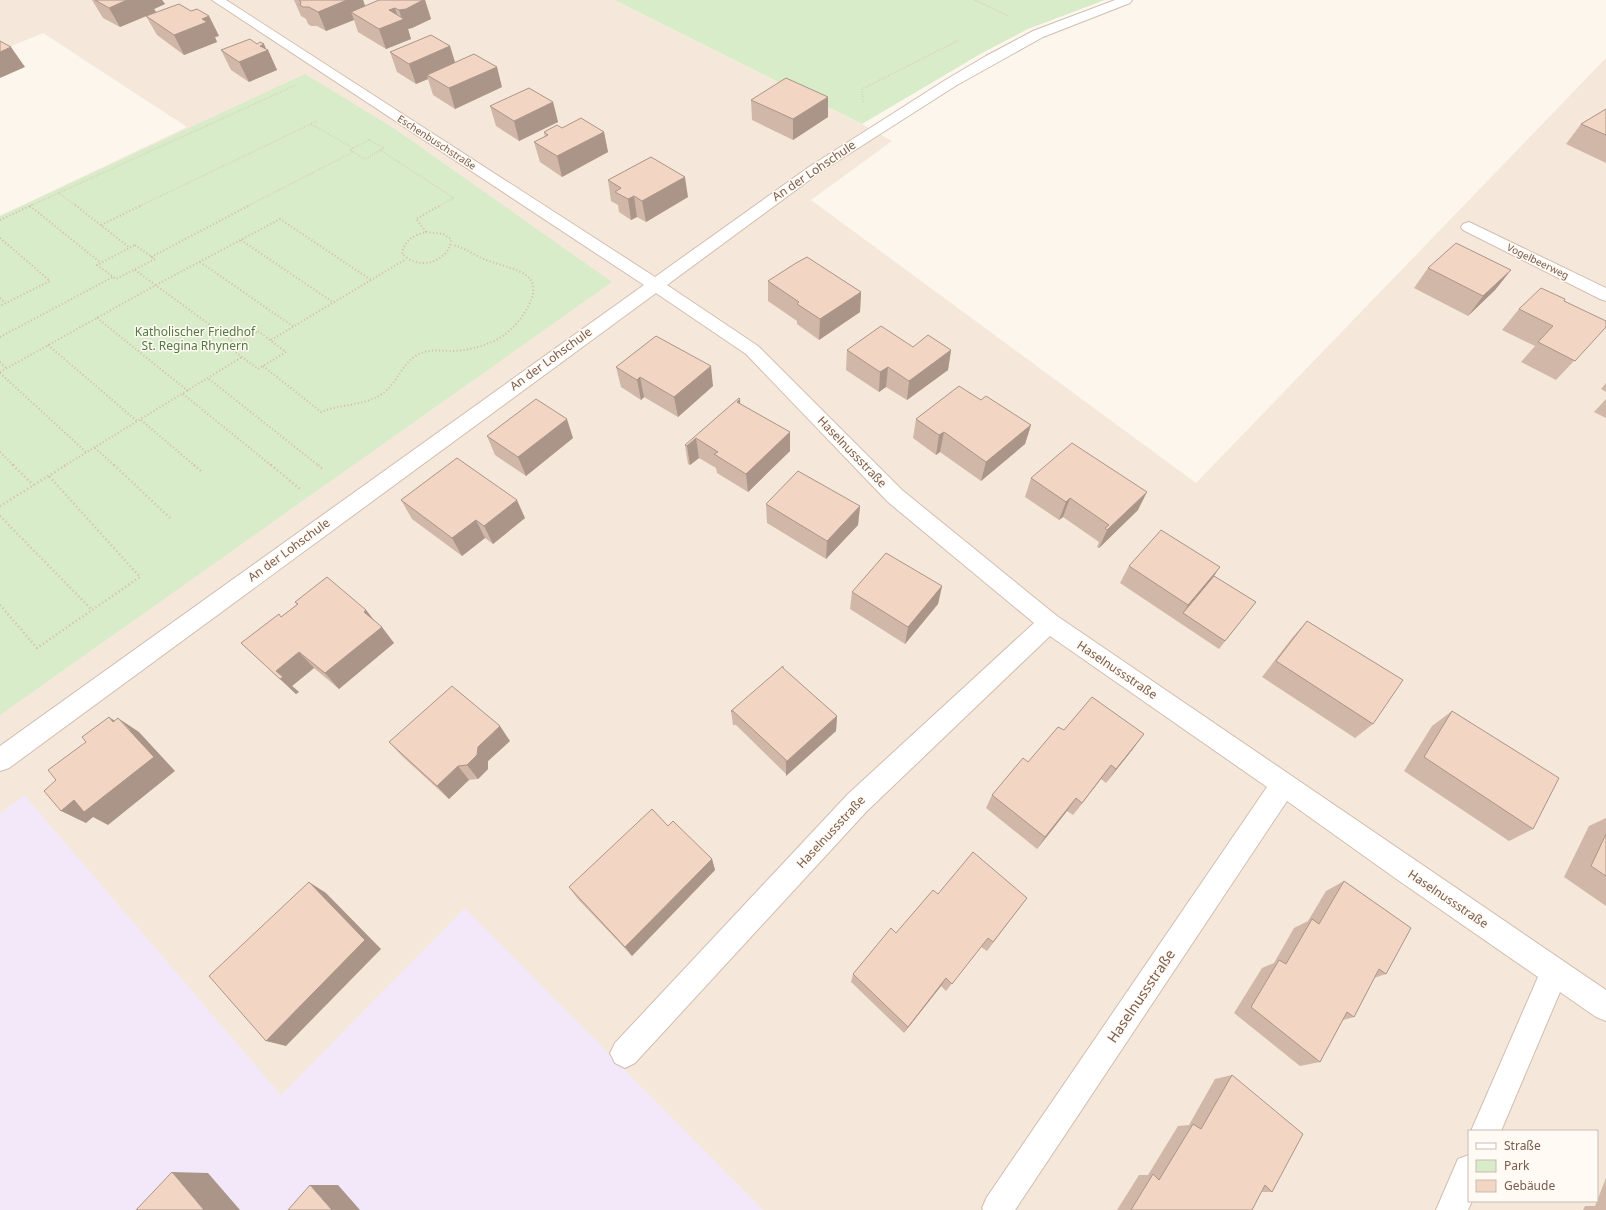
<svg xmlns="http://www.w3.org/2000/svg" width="1606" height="1210" font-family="'Noto Sans',sans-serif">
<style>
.residential{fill:#f5e8da;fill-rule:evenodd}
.education{fill:#f3e8fa}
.green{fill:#d8ecc9}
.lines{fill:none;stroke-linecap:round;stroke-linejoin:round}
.minor-casing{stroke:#d1beb0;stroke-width:2}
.path-far2{stroke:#d9b8a5;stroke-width:1.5;stroke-dasharray:0.5 2;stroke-linecap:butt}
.path-far1{stroke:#d9b8a5;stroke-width:2;stroke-dasharray:1 2.5;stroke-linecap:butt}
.path{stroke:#d9b8a5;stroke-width:2.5;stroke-dasharray:1 3;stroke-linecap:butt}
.minor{fill:#fff;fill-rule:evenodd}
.wall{fill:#d1b7a8}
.shaded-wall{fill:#aa9588}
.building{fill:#f3d5c3;stroke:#aa9588}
.labels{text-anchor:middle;stroke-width:3;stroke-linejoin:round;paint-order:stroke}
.far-street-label{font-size:10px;fill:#7a5c4d;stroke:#fffaf3}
.street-label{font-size:12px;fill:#7a5c4d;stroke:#fffaf3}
.park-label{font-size:12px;fill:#537a41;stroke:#fffaf3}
.near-street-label{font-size:14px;fill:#7a5c4d;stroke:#fffaf3}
</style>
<rect width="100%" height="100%" fill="#fdf6ec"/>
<!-- residential -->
<path class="residential" d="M0 0H614L862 124 892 141 811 200 1196 483 1606 58V1210H0V216L187 127 43 33 0 51ZM1469 1131H1597V1201H1469Z"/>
<!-- education -->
<path class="education" d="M24 795 281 1095 465 908 763 1210H0V814Z"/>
<!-- green -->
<path class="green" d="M614 0H1105L1028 29 982 53 862 124Z
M305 74 395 129 612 282 0 715V216Z"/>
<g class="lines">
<!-- minor casing -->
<g class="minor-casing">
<path id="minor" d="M212 0H226L655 277 809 167 947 79 986 56 1033 31 1115 0H1132L1130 3 1043 37 957 85 819 173 667 285 758 346 902 490 1057 616 1606 990V1021L1596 1017 1560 992 1501 1131H1471L1538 977 1395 878 1287 801 1015 1210H983L982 1208 987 1197 1267 787 1050 636 866 812 635 1063 625 1068 615 1063 610 1053 615 1043 848 794 1034 623 888 502 746 354 656 293 9 768 0 771V746L644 285Z
M1469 222 1606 288V301L1600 299 1463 230 1461 227 1463 224Z
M1469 1155V1201H1472L1468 1210H1436L1458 1159Z"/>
</g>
<!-- path-far2 -->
<path class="path-far2" d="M975 0 1008 16
M863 102 862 89 959 40
M311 124 353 148
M369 140 384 148 365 159 350 150Z
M380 150 454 198 439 206
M59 193 76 206
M30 206 296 85
M140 206 317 121
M248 206 353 152"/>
<!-- path-far1 -->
<path class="path-far1" d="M75 205 130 248
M30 206 101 263
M0 220 32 205
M101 225 142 205
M426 232 416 219 441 205
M426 232 443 234 451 239C452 256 428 268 413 261 409 260 405 256 402 254 404 240 414 235 426 232Z
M0 238 50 281 0 306
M241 240 334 303
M135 245 155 259 116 279 97 265Z
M151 257 250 205
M200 262 294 327
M135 270 236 344
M0 298 5 303
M97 318 188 391
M258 331 286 352 258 369 230 348Z
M0 337 113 277
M271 340 406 259
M48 345 138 422
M0 362 6 368
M263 366 321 412C340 404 364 406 382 394 398 383 402 361 421 353 431 349 443 351 454 351 466 350 478 348 489 343 504 338 517 325 525 312 549 273 517 271 489 261 476 257 466 248 453 245
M0 372 156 285 280 219 371 280
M0 373 87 453
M209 379 319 466
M183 394 272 466
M141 420 195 466
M95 448 115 466
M0 452 14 466
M64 466 242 357"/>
<!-- path -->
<path class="path" d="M13 465 33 485
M114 465 171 519
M194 465 202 472
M271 465 300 489
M318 465 324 470
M0 506 66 465
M0 516 92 610
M0 605 37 648 140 577 49 476"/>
<!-- minor -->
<use href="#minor" class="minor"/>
</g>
<!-- wall -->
<path class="wall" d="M92 0H162L165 4 154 9 156 12 191 11 209 16 219 36 215 37 217 42 184 55 157 35 146 16 120 27 103 18Z
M294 0H363L365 6 379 0H425L431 19 412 28 408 29 411 39 386 49 358 32 354 20 326 31 317 26H311L308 24 306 19 301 16Z
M257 44 268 50 277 70 249 82 231 70 221 50Z
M450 46 455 62 502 87 455 109 433 95 428 79 416 84 397 72 390 52Z
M751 100 828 117 793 140 752 120Z
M553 102 558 122 519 141 496 126 490 106Z
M1606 109V163L1566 144 1581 124Z
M562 128 604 132 608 152 562 177 540 162 534 142 545 137 544 132Z
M608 180 688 197 646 222 637 217 631 220 619 212 618 205 611 201Z
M1428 268 1511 270 1495 290 1468 316 1414 288Z
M768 281 861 292 860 312 819 340 797 324V321L768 301Z
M1564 301 1606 327 1556 380 1521 362 1535 346 1502 330 1519 309Z
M913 347 951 350 948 370 907 400 886 387 879 392 846 370 847 350Z
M616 367 713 386 678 417 644 397 641 400 621 387Z
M1606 383V392L1601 389Z
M1606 399V418L1594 412Z
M981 400 1031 425 1025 444 981 481 940 452 936 455 913 438 916 419Z
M740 404 790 432V451L748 492 717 473 716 468 699 458 690 465 688 464 685 445Z
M487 436 573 438 526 476 495 455Z
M1031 478 1138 510 1099 548 1097 547 1099 542 1063 517 1059 520 1025 497Z
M401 500 525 518 493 544 485 538 462 556 412 519Z
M766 504 860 506 858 525 826 559 767 523Z
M1129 566 1214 576 1256 602 1219 649 1120 583Z
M942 586 938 604 905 644 850 609 852 592Z
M295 602 366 610 374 620 394 643 339 689 314 668 292 686 299 692 296 694 241 643 281 617 297 605Z
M1307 621 1373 724 1355 738 1262 677 1292 638Z
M783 669 837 716 836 731 786 776V774L736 725H733L731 711Z
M1452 711 1533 829 1509 841 1404 771 1432 726Z
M1064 730 1144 734 1106 783 1101 779 1073 815 1067 811 1037 849 986 808 992 795Z
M510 741 488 761V769L478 779 469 780 449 799 402 756 389 742Z
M1606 818V906L1564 877 1589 826Z
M668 826 712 859 715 870 632 956 577 898 569 887Z
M1344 881 1386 974 1374 978 1354 1017 1343 1020 1320 1062 1300 1066 1234 1013 1262 968 1274 963 1294 928 1308 921 1326 891Z
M938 894 1027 898 987 951 981 947 946 991 941 986 904 1033 851 982 853 974Z
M1232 1075 1272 1192H1261L1252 1210H1117L1139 1175H1148L1178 1126 1189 1125 1215 1079Z
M1606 1178V1210H1583L1585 1206H1595Z"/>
<!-- shaded-wall -->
<path class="shaded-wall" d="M127 0H162L165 4 154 9 156 12 120 27 109 8Z
M347 0H363L368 14 351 12 354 20 326 31 318 12Z
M423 0H425L431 19 412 28 408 29 411 39 386 49 379 29 389 10 395 8 399 21 402 20 399 10Z
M209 16 219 36 215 37 217 42 184 55 174 35 202 19Z
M264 44 267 51 268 50 277 70 249 82 239 62 260 46Z
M450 46 456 66 427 75 428 79 416 84 409 64Z
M11 47 25 67 0 78V52Z
M497 67 502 87 455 109 449 88Z
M828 97V117L793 140V119Z
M553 102 558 122 519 141 514 121Z
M604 132 608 152 562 177 557 156Z
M685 177 688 197 646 222 642 201Z
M634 196 637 217 631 220 628 199Z
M1511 270 1495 290 1468 316 1483 296Z
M861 292 860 312 819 340 820 319Z
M951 350 948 370 907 400 909 381Z
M711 366 713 386 678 417 674 397Z
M888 367 886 387 879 392 880 372Z
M640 377 644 397 641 400 637 380Z
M740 399 741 418 737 402Z
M567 419 573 438 526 476 518 457Z
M1031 425 1025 444 981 481 986 462Z
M790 432V451L748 492 746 474Z
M944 432 940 452 936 455 939 435Z
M696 438 699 458 690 465 687 446Z
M1147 492 1138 510 1099 548 1107 530Z
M1070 498 1063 517 1059 520 1066 502Z
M517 500 525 518 493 544 484 526Z
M860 506 858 525 826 559 827 541Z
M476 520 485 538 462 556 452 538Z
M1220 567 1208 585 1183 613 1188 605Z
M942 586 938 604 905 644 908 627Z
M366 610 379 627 364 612Z
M382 627 394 643 339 689 325 673Z
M299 652 314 668 292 686 299 692 296 694 280 679 276 671Z
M837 716 836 731 786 776V762Z
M109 717 131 731 118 718 139 732 175 771 108 825 93 817 86 823 61 811 113 722Z
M500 726 510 741 488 761V769L478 779 467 765 478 747Z
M1144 734 1133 749 1106 783 1116 769Z
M1111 765 1101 779 1073 815 1082 803Z
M458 766 469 780 449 799 437 786Z
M1076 798 1067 811 1037 849 1045 837Z
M712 859 715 870 632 956 625 947Z
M309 882 326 893 381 949 286 1046 266 1041Z
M946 978 941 986 904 1033 908 1027Z
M172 1172 208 1173 240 1210H204Z
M310 1185H338L360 1210H332Z"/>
<!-- building -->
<path class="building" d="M95 0H127L109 8Z
M299 0H347L318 12 309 7H303L300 5 301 2Z
M379 0H423L406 9 399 10 395 8 389 10 404 19 379 29 351 12Z
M179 4 191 11 197 9 209 16 202 19 207 22 174 35 146 16Z
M431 35 450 46 409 64 390 52Z
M250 39 257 44 260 42 264 44 260 46 268 50 239 62 221 50Z
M0 41 11 47 0 52Z
M474 54 497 67 449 88 427 75Z
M786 78 828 97 793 119 751 100Z
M529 88 553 102 514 121 490 106Z
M1606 109V135L1581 124Z
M581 118 604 132 557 156 534 142 548 135 544 132 557 125 562 128Z
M651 157 685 177 642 201 634 196 628 199 615 192 621 188 608 180Z
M1456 243 1511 270 1483 296 1428 268Z
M807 257 861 292 820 319 797 304 799 302 768 281 796 263Z
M1541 288 1565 299 1564 301 1606 321V327L1575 361 1538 342 1553 326 1519 309Z
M881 326 913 347 928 335 951 350 909 381 888 367 880 372 847 350Z
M656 336 711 366 674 397 640 377 637 380 616 367Z
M959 386 981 400 986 396 1031 425 986 462 944 432 939 435 916 419Z
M739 398 740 399 737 402 790 432 746 474 714 454 718 452 696 438 687 446 685 445Z
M536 399 567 419 518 457 487 436Z
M1072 443 1147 492 1107 530 1105 528 1109 525 1070 498 1066 502 1031 478Z
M457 458 517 500 484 526 476 520 452 538 401 500Z
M798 471 860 506 827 541 766 504Z
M1161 530 1220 567 1188 605 1129 566Z
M886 553 942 586 908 627 852 592Z
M1214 576 1256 602 1225 641 1183 613Z
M327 577 366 610 364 612 382 627 325 673 299 652 276 671 283 677 280 679 241 643 279 614 281 617 298 604 295 602Z
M1307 621 1403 680 1373 724 1276 661Z
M783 666V668L837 716 786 762V760L733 711H731Z
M452 686 500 726 478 747 477 755 467 765 458 766 437 786 389 742Z
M1092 697 1144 734 1116 769 1111 765 1082 803 1076 798 1045 837 992 795 1023 758 1028 762 1058 727 1064 730Z
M1452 711 1559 778 1533 829 1424 757Z
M109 717 113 722 118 718 154 757 84 812 74 800 61 811 44 791 56 780 48 770 86 742 82 737Z
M652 809 668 826 673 821 712 859 625 947 569 887Z
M1606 834V876L1591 866Z
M973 852 1027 898 993 942 988 938 952 984 946 978 908 1027 853 974 891 928 896 933 933 890 938 894Z
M1344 881 1411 928 1386 974 1379 969 1354 1017 1347 1012 1320 1062 1251 1007 1279 960 1286 964 1312 919 1319 924Z
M309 882 365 940 266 1041 209 976Z
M1232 1075 1303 1134 1272 1192 1265 1185 1252 1210H1131L1153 1174 1159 1180 1193 1124 1201 1129Z
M172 1172 204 1210H136Z
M310 1185 332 1210H288Z"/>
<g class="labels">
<!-- far-street labels -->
<g class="far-street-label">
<text transform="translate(437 142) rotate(33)" y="4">Eschenbuschstraße</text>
<text transform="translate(1538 261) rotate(26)" y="4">Vogelbeerweg</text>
</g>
<!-- street labels -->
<g class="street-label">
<text transform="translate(814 171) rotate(-34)" y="4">An der Lohschule</text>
<text transform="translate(551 359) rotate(-36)" y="4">An der Lohschule</text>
<text transform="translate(852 452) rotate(46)" y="4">Haselnussstraße</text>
<text transform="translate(289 550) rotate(-36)" y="4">An der Lohschule</text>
<text transform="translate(1117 670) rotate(34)" y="4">Haselnussstraße</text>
<text transform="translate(831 832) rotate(-47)" y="4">Haselnussstraße</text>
<text transform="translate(1448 899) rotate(34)" y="4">Haselnussstraße</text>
</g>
<!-- park labels -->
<g class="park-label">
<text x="195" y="336">Katholischer Friedhof<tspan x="195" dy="14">St. Regina Rhynern</tspan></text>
</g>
<!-- near-street labels -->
<g class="near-street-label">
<text transform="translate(1141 996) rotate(-56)" y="5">Haselnussstraße</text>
</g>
</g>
<!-- legend -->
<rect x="1468" y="1130" width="130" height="72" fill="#fffaf3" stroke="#cabbb1"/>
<rect x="1476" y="1143" width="20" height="6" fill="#ffffff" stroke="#cabbb1"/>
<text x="1504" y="1150" font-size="12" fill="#7a5c4d">Straße</text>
<rect x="1476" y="1160" width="20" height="12" fill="#d8ecc9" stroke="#cabbb1"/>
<text x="1504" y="1170" font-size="12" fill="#7a5c4d">Park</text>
<rect x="1476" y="1180" width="20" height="12" fill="#f3d5c3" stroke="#cabbb1"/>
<text x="1504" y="1190" font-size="12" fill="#7a5c4d">Gebäude</text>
</svg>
